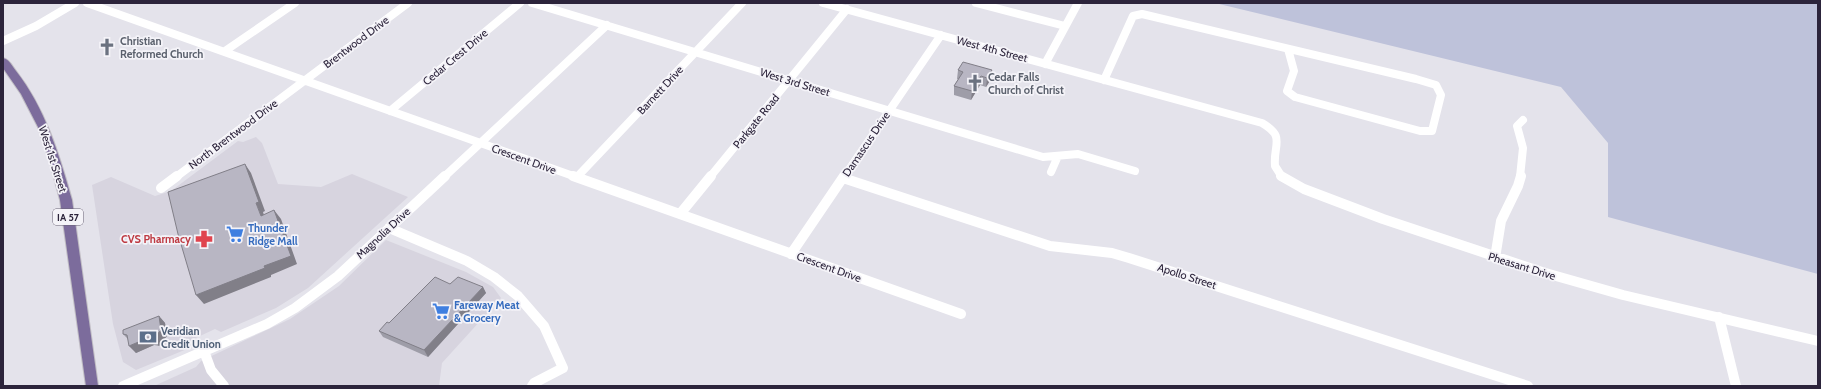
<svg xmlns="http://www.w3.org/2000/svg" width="1821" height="389" font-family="Cabin,sans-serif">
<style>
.built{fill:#d7d4df}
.green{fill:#bec2da}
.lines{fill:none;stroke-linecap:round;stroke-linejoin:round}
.major-casing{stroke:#c0bdc4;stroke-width:2}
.minor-far1{stroke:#fff;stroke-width:8}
.minor{stroke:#fff;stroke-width:10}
.major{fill:#7c6c9c;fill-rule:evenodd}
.wall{fill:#9e9da8}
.shaded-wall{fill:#817f88}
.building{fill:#b8b6c3;stroke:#817f88}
.labels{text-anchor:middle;stroke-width:3.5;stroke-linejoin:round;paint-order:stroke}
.shield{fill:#f4f3f8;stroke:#686274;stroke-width:1}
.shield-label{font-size:10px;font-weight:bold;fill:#2c243b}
.worship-label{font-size:11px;font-weight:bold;fill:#5b616d;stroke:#f4f3f8;text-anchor:start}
.street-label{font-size:11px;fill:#2c243b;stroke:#f4f3f8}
.shop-label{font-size:11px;font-weight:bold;fill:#366cbe;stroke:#f4f3f8;text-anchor:start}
.health-label{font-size:11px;font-weight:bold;fill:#be3a42;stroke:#f4f3f8;text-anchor:end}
.service-label{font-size:11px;font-weight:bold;fill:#4e5e75;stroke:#f4f3f8;text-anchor:start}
</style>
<rect width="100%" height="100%" fill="#e4e3eb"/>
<!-- built -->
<path class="built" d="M256 137 262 143 278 184 321 187 352 174 408 197 308 288 276 308 221 332 215 329 185 343 189 346 187 349 136 370 123 362 113 324 92 185 111 177 155 196 171 191 238 141 243 142Z
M386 240 466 272 493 287 501 298 442 363 439 386H154L196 367 201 361 290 319 339 286Z"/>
<!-- green -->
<path class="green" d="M1215 3H1818V274L1608 217V143L1561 87Z"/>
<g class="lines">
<!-- major casing -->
<g class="major-casing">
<path id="major" d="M3 58C9 59 12 66 16 71 45 108 59 154 72 200L98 386H86L60 200 50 162 38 127 21 94 3 68Z"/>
</g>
<!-- minor-far1 -->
<path class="minor-far1" d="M87 3 576 177
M532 3 1043 157 1078 154 1135 171
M823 3 1262 123C1286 137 1273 144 1275 166L1282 177
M976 3 1065 26
M3 41 36 26 75 3
M225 51 295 3
M1045 64 1078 3
M1104 80 1133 16 1142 14 1416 79 1436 85 1441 95 1432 131H1420L1295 97 1287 91 1294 71 1288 49
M390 111 520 3
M1051 172 1058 156
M176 177 408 3
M444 177 607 25
M577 177 742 3
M710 177 847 9
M844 177 941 35
M1520 177 1523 148 1517 126 1523 120"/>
<!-- minor -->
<path class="minor" d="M573 176 961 314
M1281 176 1304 189 1383 219 1542 272 1623 295 1818 341
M843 178 1050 246 1112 253 1129 258 1528 386
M161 188 177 176
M680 214 711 176
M389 228 467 261 494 277 518 296 544 326 563 368 534 383 532 386
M791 254 844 176
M1495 258 1501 221 1518 186 1521 176
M1719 317 1736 386
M204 351 211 370 224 386
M123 386 267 324 295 308 338 276 445 176"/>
<!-- major -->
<use href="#major" class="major"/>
</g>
<!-- wall -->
<path class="wall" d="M958 70 991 79 986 87 980 85 971 100 954 95V86L958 79H957Z
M450 284 483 287 486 293 428 357 383 337 379 331Z
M159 316 165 323 167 336 159 346 154 345 136 353 128 339 123 334Z"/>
<!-- shaded-wall -->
<path class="shaded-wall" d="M992 70 991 79 986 87 987 78Z
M981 76 980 85 971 100 972 91Z
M245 164 251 173 265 211 263 212 267 225 261 216 256 203Z
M274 210 281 219 297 264 271 275V277L204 304 196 295 264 266Z
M483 287 486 293 428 357 424 350Z
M159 316 165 323 167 336 159 346 153 339Z
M148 338 154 345 136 353 129 346Z"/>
<!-- building -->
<path class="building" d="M963 62 992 70 987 78 981 76 972 91 954 86 963 72 958 70Z
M245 164 259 202 256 203 261 216 274 210 291 256 264 266 265 268 196 295 178 234 168 192Z
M435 277 450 284 458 277 483 287 424 350 379 331 387 322 389 323Z
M159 316 161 330 153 339 148 338 129 346 127 335 123 334V330Z"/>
<!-- icons -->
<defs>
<g id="church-bare" transform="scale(1.38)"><path d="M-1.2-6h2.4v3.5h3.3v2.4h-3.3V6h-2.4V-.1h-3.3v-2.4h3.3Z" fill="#6b7280" stroke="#f4f3f8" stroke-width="2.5" paint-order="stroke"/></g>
<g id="supermarket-bare" transform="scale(1.38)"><path d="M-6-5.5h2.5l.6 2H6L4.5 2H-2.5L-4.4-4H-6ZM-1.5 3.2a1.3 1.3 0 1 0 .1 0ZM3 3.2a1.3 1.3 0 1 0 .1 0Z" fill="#3f7fe0" stroke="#f4f3f8" stroke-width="2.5" paint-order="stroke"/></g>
<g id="pharmacy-bare" transform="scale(1.38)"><path d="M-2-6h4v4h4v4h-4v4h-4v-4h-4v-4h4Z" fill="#e0444e" stroke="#f4f3f8" stroke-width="2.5" paint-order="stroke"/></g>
<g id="bank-bare" transform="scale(1.38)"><path d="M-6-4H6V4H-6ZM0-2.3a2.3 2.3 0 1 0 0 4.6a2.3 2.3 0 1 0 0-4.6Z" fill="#5c6f8a" stroke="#f4f3f8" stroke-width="2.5" paint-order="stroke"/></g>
</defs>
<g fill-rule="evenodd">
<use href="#church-bare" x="107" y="47"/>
<use href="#church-bare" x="975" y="83"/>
<use href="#supermarket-bare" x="235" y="234"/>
<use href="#pharmacy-bare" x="204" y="239"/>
<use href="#supermarket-bare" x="441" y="311"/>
<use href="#bank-bare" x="148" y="337"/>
</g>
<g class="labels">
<!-- shield labels -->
<rect class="shield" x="53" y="209" width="30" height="16" rx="3"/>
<g class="shield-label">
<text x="68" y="221">IA 57</text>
</g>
<!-- worship labels -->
<g class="worship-label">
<text x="120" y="45">Christian<tspan x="120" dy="13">Reformed Church</tspan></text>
<text x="988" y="81">Cedar Falls<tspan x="988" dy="13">Church of Christ</tspan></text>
</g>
<!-- street labels -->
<g class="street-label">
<text transform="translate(356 42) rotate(-37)" y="4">Brentwood Drive</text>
<text transform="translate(992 49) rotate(15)" y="4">West 4th Street</text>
<text transform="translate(455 57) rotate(-40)" y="4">Cedar Crest Drive</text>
<text transform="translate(795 82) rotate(17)" y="4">West 3rd Street</text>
<text transform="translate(660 90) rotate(-47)" y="4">Barnett Drive</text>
<text transform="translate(756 121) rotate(-51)" y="4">Parkgate Road</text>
<text transform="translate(233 134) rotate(-37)" y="4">North Brentwood Drive</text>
<text transform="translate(866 144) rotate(-56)" y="4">Damascus Drive</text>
<text transform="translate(53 159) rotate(72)" y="4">West 1st Street</text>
<text transform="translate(524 159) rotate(20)" y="4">Crescent Drive</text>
<text transform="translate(383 233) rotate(-43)" y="4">Magnolia Drive</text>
<text transform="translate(1522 266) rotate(17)" y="4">Pheasant Drive</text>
<text transform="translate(829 267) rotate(20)" y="4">Crescent Drive</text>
<text transform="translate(1187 276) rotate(18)" y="4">Apollo Street</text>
</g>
<!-- shop labels -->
<g class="shop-label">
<text x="248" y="232">Thunder<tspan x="248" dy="13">Ridge Mall</tspan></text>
<text x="454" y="309">Fareway Meat<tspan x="454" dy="13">&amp; Grocery</tspan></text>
</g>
<!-- health labels -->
<g class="health-label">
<text x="191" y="243">CVS Pharmacy</text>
</g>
<!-- service labels -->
<g class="service-label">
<text x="161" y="335">Veridian<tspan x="161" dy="13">Credit Union</tspan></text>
</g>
</g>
<!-- border -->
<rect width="1821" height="389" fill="none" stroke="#2c243b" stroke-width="8"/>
</svg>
